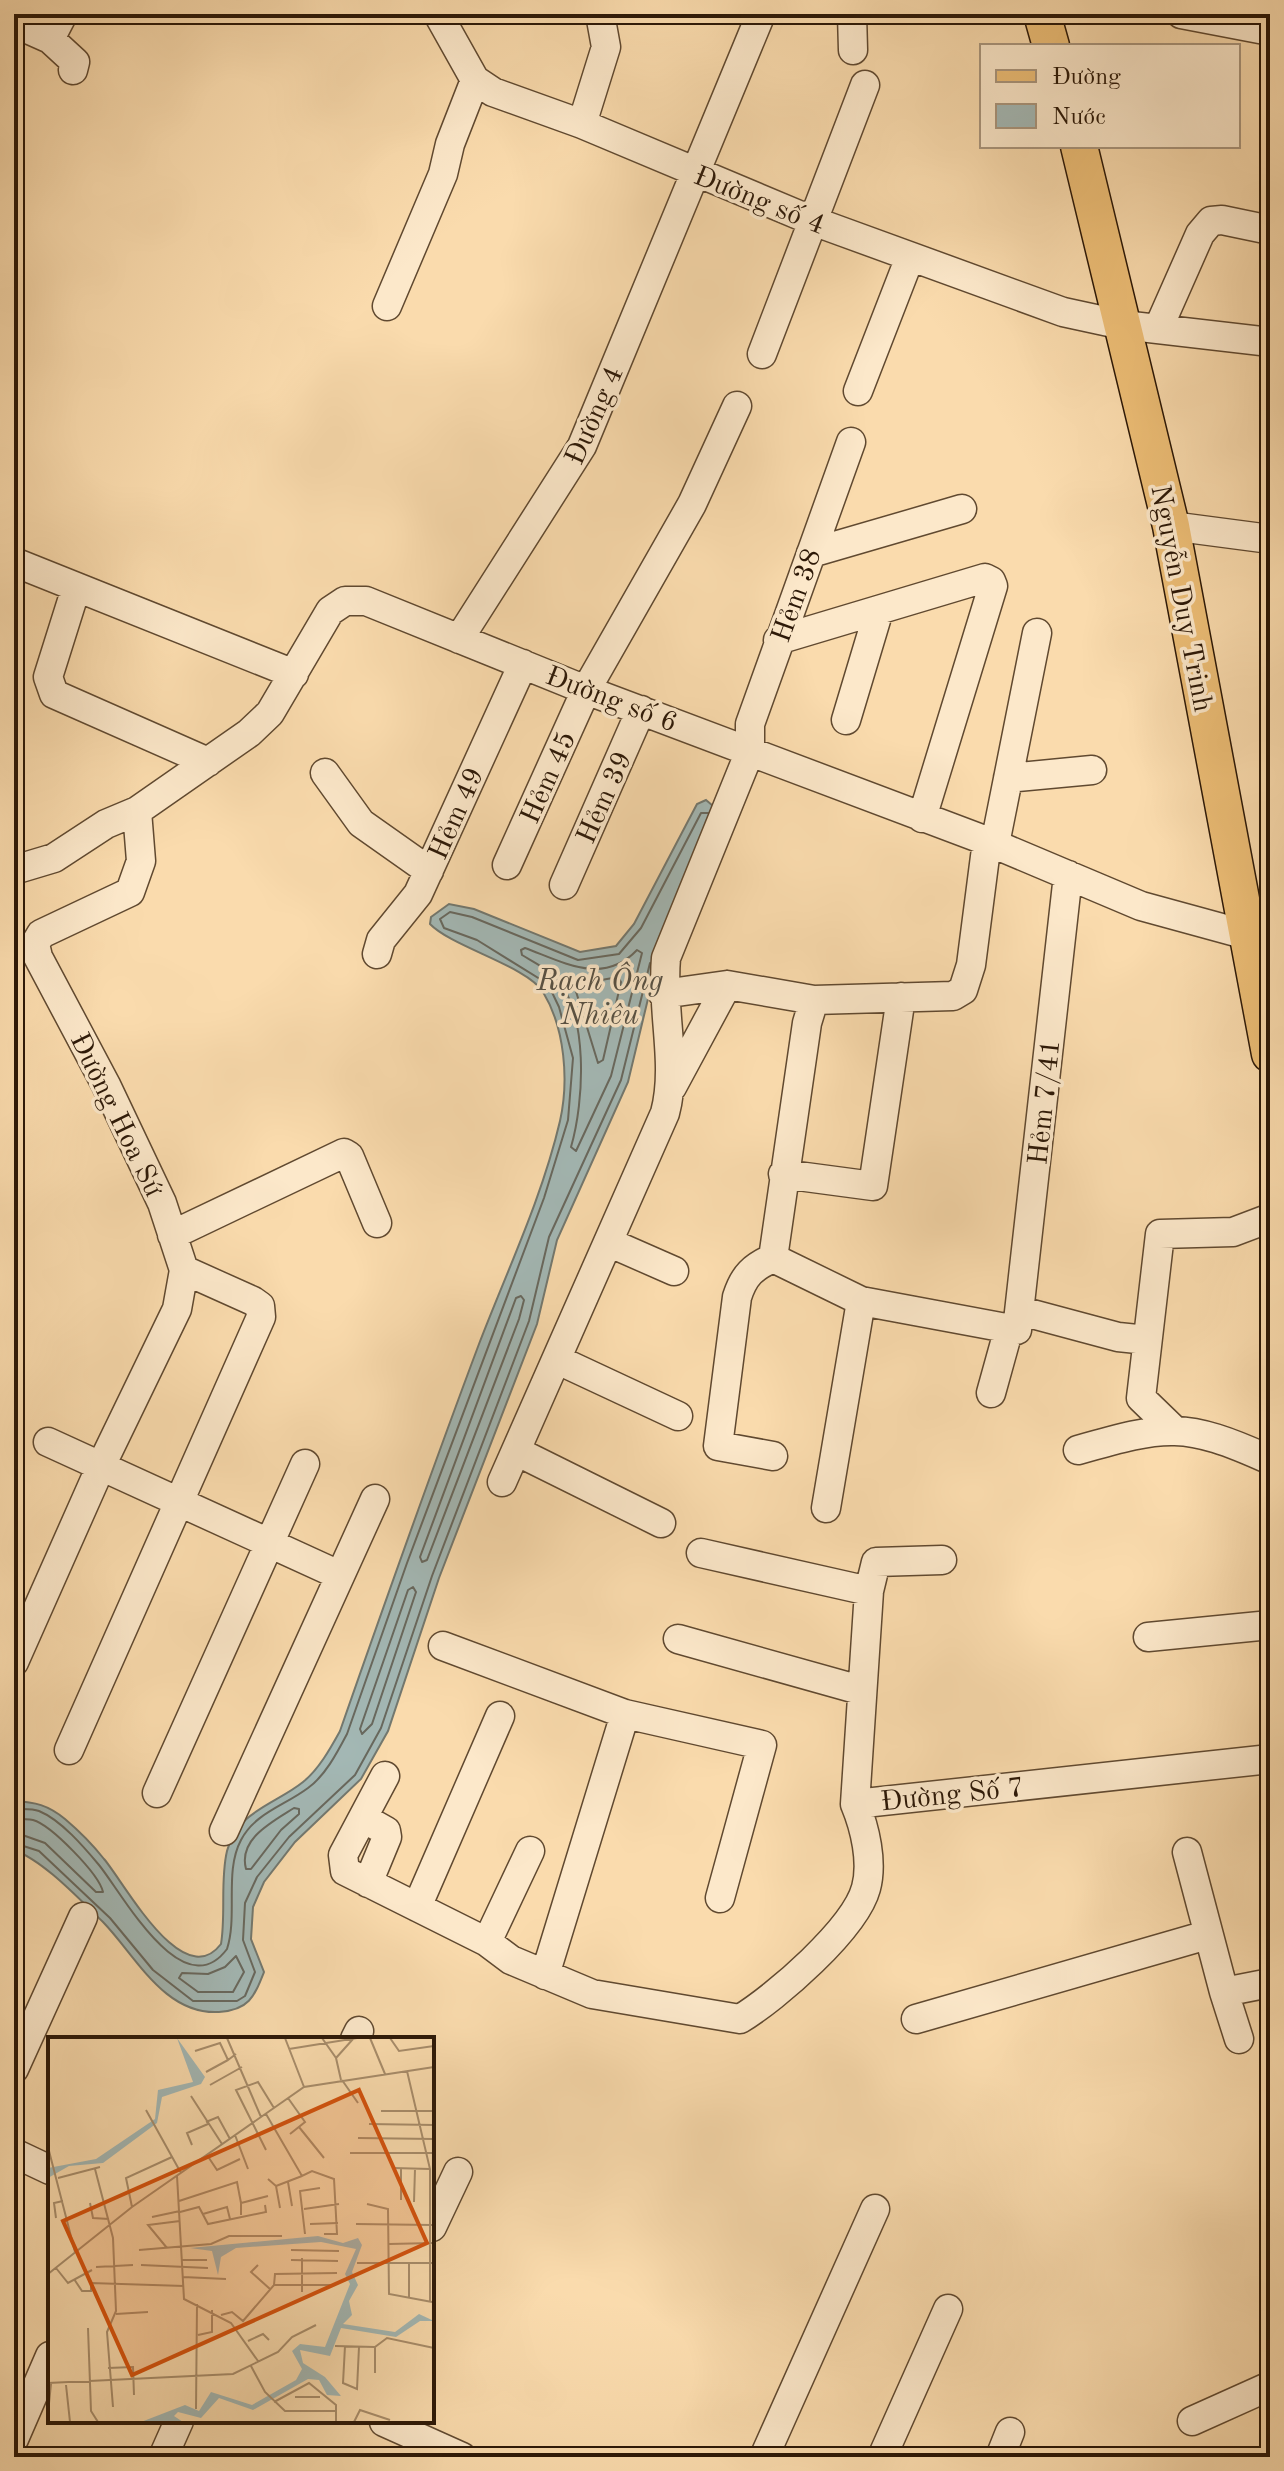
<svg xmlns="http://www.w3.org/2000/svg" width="1284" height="2471" font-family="'Old Standard TT',serif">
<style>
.water{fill:#a3b8b5;stroke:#73786f;stroke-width:2}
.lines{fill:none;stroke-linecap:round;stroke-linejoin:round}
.shore{stroke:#68685e;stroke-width:2}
.minor-casing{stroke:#604930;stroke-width:31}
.major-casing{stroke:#2c1807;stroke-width:39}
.minor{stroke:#fce8ca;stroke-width:28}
.major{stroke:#edbe76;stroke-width:36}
.labels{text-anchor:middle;stroke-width:7;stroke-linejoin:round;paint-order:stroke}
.street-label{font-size:28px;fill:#2c1807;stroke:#fce8ca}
.water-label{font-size:30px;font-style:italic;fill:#565044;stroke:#fce8ca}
.inset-road{fill:none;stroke:#a88d6b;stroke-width:2}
.view{fill:#d5520c;fill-opacity:0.15;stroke:#d5520c;stroke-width:4}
.inset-edge{fill:none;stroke:#2c1807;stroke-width:4}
</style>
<rect width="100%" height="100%" fill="#fadbad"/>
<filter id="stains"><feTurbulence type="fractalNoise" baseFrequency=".0025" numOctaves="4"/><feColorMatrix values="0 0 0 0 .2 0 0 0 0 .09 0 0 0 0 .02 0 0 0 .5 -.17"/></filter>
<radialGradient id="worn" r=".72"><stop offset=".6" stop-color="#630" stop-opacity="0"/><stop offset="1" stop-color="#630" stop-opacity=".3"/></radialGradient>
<!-- water -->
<path class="water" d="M706 800 719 811 653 978 628 1082 557 1240 537 1324 439 1578 388 1731 361 1779 295 1842 264 1882 253 1907 251 1939 264 1972C254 1997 249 2010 219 2012 164 2015 136 1956 103 1922 79 1899 44 1861 14 1850V1801C35 1802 48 1805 65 1819 78 1830 93 1845 104 1859 124 1882 183 1994 221 1944 226 1914 220 1880 227 1851 237 1811 276 1804 303 1782 319 1769 330 1749 340 1731 385 1602 431 1472 479 1344 507 1271 542 1198 560 1121 569 1081 565 1028 543 992 527 966 452 947 430 924L431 917 449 904 474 909 580 952 616 946 634 924 697 804Z"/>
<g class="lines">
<!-- shore -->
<path class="shore" d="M525 948C563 962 603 986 637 950L642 953 611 1076 576 1151 571 1147C584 1103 590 1010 553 975 544 967 532 961 522 955L521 950Z
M618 977 621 982 603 1060 598 1063 574 985Z
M521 1296 524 1300 519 1319 427 1560 422 1562 420 1557 516 1298Z
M413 1587 416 1592 372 1724 362 1734 360 1729 408 1590Z
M294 1808 299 1809V1814L281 1830 251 1869H246C238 1839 272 1822 294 1808Z
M14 1809C21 1809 32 1808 39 1811 61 1820 84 1847 99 1865 122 1893 183 2008 227 1949 238 1915 224 1872 241 1840 255 1813 284 1806 308 1788 325 1776 337 1753 347 1734L407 1563 544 1198 568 1120 573 1058 559 1007 548 984 477 940 444 928 440 919 450 912 472 917 578 960 619 954 641 928 701 813H708
M14 1819C20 1819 28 1819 33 1820 51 1825 99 1874 103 1892H96L45 1843 14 1832
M14 1843 39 1851 110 1918 153 1970 193 2001H237L245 1996 255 1972 243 1940 245 1903 257 1877 289 1837 355 1775 381 1728 432 1576 529 1321 549 1237 621 1080 650 963
M236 1956 244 1972 233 1992H198L179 1978 182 1973 208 1974 225 1967Z"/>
<!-- minor casing -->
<g class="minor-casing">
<path id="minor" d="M438 14 475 80 493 92 582 124 813 221 1063 312 1123 325 1270 342
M852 14 853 50
M1181 14 1270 31
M14 23 50 39 63 14
M50 39 75 62 73 70
M582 124 606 47 600 14
M387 306 443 174 450 144 475 80
M1158 329 1200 234 1211 221 1222 220 1270 230
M762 354 865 85
M858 391 910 257
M1171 526 1270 539
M811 553 962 509
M14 562 294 674
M76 588 48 677 54 694 208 762
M459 639 582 446 761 14
M778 640 985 578 991 581 993 586 922 818
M846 720 879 610
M325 773 361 823 429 871
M1008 778 1092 770
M995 844 1037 633
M507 865 586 690 692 504 737 406
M14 870 54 858 106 824 137 811 249 733 270 713 330 611 345 601H366L586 690 987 841 1141 906 1247 935
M564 885 641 710
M377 954 381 940 418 894 523 664
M727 985 814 1000
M663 994 727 985 672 1087
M783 1174 873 1186 901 997
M172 1235 344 1153 349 1156 377 1223
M608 1242 674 1271
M773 1258 861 1301 826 1508
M861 1301 1017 1330 1068 875
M1021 1311 1118 1337 1147 1340
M558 1360 678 1416
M991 1393 1009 1328
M1172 1428 1141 1398 1160 1234 1233 1232 1270 1218
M48 1442 339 1575
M1078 1450C1166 1425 1184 1421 1270 1460
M518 1452 661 1523
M773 1456 718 1446 737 1297C744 1275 753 1267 773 1258L807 1023 814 1000 953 996 963 990 971 965 987 841
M502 1482 665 1113C678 1064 661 1011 666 958L750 751V724L851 442
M701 1553 869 1591 876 1562 942 1560
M1148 1637 1270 1625
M678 1639 860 1690
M443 1646 625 1714 762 1745 720 1898
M14 1662 101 1466 177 1309 184 1270 162 1203 106 1085 38 957 35 944 41 934 130 892 141 861 137 811
M69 1750 261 1317 260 1306 253 1301 184 1270
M385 1776 343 1855 345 1871 487 1942 511 1960 592 1994 740 2019C775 1998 855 1929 866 1888 873 1862 865 1828 855 1804L1270 1759
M157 1793 305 1464
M855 1804 869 1591
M363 1818 386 1831 387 1837 368 1883
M224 1831 375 1499
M1187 1852 1224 1992 1270 1983
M417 1907 500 1716
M487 1942 530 1851
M545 1975 625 1714
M1224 1992 1239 2039
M916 2019 1207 1935
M355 2039 359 2031
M14 2069 83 1917
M14 2153 50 2170
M432 2227 458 2172
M1192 2421 1270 2386
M384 2422 462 2457
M14 2439 50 2356
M163 2457 179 2421
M764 2457 875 2209
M882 2457 948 2309
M1000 2457 1010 2432"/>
</g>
<!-- major casing -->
<g class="major-casing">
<path id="major" d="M1042 14 1051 46
M1079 146 1171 526 1270 1054"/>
</g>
<!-- minor -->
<use href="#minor" class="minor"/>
<!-- major -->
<use href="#major" class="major"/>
</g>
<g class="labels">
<!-- street labels -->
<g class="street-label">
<text transform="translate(760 199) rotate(22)" y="10">Đường số 4</text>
<text transform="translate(593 415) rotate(-66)" y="10">Đường 4</text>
<text transform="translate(795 595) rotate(-70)" y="10">Hẻm 38</text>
<text transform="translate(1183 598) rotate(79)" y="10">Nguyễn Duy Trinh</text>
<text transform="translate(612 698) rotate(21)" y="10">Đường số 6</text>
<text transform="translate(547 777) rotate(-66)" y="10">Hẻm 45</text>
<text transform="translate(603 797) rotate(-66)" y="10">Hẻm 39</text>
<text transform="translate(455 813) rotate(-66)" y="10">Hẻm 49</text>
<text transform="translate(1043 1102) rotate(-84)" y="10">Hẻm 7/41</text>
<text transform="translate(118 1114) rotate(64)" y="10">Đường Hoa Sứ</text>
<text transform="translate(952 1793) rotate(-6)" y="10">Đường Số 7</text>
</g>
<!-- water labels -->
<g class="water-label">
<text x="600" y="990">Rạch Ông<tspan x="600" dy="34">Nhiêu</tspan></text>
</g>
</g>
<!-- overview -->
<g transform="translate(48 2037)">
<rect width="386" height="386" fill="#fadbad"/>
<path d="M129 1 157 40 153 47 114 60 109 86 55 126 21 129 0 141V131L48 122 107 82 110 53 145 45ZM270 199 295 206 310 201 314 208 304 235 310 248 301 264 304 278 295 287 347 295 371 277 386 284H372L348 300 293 291 282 319 252 313 255 326 277 340 293 359 279 358 271 343 260 342 205 373 171 361 153 381 130 375 126 379 135 385H93L137 368 151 374 163 355 204 368 248 343 254 332 244 314 252 307 277 310 302 247 297 237 308 212 273 205 188 211 173 220 170 238 164 214 142 211Z" fill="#a3b8b5"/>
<path class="inset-road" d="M179 1 213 80M237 1 256 50M274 1 288 21 293 43M322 1 337 37M342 1 351 14 386 9M241 12 309 1M147 14 172 6 180 23 188 17M288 21 305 2M359 34 382 132V264M158 35 180 23M294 43 310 66M162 48 194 30M143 59 174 107M240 61 257 85 242 97M98 73 133 136M333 74H386M218 77 254 139 264 134 286 142 289 197H276M158 85 170 80 182 102M321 87 386 88M251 90 276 121M187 98 200 132M310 101 386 102M144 108 139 96 160 87M0 110 27 215M218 113 188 53 210 45 226 71M302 116H386M159 118 169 133 192 122M346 131 382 132M47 132 65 201 68 274 59 295 65 370M129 139 136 262 183 286 210 324M10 141 52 130M220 142 228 149 232 171M240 145 244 169M228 149 254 139M353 163V132M131 164 189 145 193 166M366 165 367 132M42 166 45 181 61 182M319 167 340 172 341 257 384 265M84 170 78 141 124 120M256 172 291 167M132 175 151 170 160 187 218 175 217 168M155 177 179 170 182 182M193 178V166L220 159M104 180 132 174M8 181 6 166 15 164M262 187 290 186M308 187 384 188M257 197 252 154 272 151M341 207 385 206M119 211 100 188 132 184M91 213 163 207 181 199H234M243 213 291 214M134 223H159M243 223 290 224M309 226H386M93 228 160 231M210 228 203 235 222 252M48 230 85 228M8 231 20 246 44 233M0 237 84 170 256 50 386 30M135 240 178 242M26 242 34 254H43V246L136 249M226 248 227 237 289 236M254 255V221M361 261V226M68 277 100 275M173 278 184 275 195 284 226 248H288M40 291 43 374 50 385M150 298 164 295V273M200 304 215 297 221 303M287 309 327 310M297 309 295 346 309 352 311 310M203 329 217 355 237 374H288M60 331 85 330 86 358M327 336V310L339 301 386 311M0 346 185 337 230 315 244 300 268 288M18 348 22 385M247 360H272M226 365 261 346 288 368V385M148 372 149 267M0 376 3 347M306 385 312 373 342 383"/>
<path class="view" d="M311 53 379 206 84 338 15 184Z"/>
<rect width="386" height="386" class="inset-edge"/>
</g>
<!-- margin -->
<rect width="1284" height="2471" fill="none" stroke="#fadbad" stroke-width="48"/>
<rect x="16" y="16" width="1252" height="2439" fill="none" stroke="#2c1807" stroke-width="4"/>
<rect x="24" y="24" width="1236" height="2423" fill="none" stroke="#2c1807" stroke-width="2"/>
<!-- legend -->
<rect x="980" y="44" width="260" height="104" fill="#fce8ca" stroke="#a9957c" stroke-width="2"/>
<rect x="996" y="70" width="40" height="12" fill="#edbe76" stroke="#a9957c" stroke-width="2"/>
<text x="1052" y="84" font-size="24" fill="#2c1807">Đường</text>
<rect x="996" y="104" width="40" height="24" fill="#a3b8b5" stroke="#a9957c" stroke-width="2"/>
<text x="1052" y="124" font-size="24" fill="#2c1807">Nước</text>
<rect width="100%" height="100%" filter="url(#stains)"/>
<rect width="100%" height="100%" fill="url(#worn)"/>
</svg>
